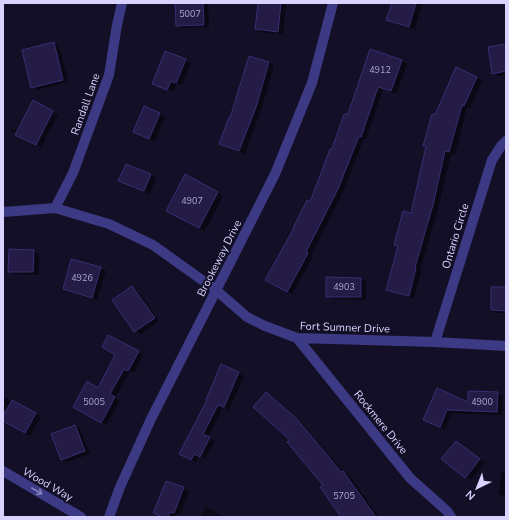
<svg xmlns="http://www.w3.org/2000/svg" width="509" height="520" font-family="'Nunito Sans',sans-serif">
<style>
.shadow{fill:#0007}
.building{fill:#241b47;stroke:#3b2d73}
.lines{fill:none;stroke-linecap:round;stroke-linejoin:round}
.minor{stroke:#3d3a85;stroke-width:10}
.oneway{stroke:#837fbc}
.labels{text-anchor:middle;stroke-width:4;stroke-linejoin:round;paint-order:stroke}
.number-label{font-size:9px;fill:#aca6d1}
.street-label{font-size:11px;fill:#d9d4ff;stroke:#130f26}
</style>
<rect width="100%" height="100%" fill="#130f26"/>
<!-- shadow -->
<path class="shadow" d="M176 3H208L209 27 182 28 177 25Z
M259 3H286L283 34 262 32 256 29Z
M393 3H422L415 29 393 23 388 20Z
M54 43 59 46 68 82 37 90 32 87Z
M506 45V75L499 76 493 73Z
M185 60 191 63 182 85 177 83 173 92 158 86Z
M401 61 407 64 396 94 383 89 366 139 364 138 343 192 311 256 313 257 292 294 267 279 311 204 332 151 349 115Z
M269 62 274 66 261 110 245 154 225 147 220 143 231 119Z
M477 78 482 81 470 108 467 107 455 155 451 154 438 209 420 270 421 272 414 298 393 292 388 289 399 247 395 244 411 214 436 116Z
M144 107 165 117 155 141 139 134Z
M53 112 58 115 41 147 10 131 40 123Z
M151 174 156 178 150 194 124 183Z
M217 192 223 196 205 231 173 214Z
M34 251 39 254V275L14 274 9 271Z
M100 268 106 271 97 300 69 292 64 289Z
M361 279 366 282V300L333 299 327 296Z
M132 287 137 290 159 321 141 334 135 331 113 301Z
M506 288V313H497L492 310Z
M138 352 143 355 134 373 130 371 115 398 120 401 106 425 74 407 99 389Z
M222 365 244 376 229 410 223 407 208 437 215 441 205 459 199 456 196 462 186 456Z
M437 390 468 403 497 393 503 396 502 415 452 413 445 429 430 422Z
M266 393 272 396 302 423 343 472 349 475 379 517H343L325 485 292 440Z
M3 396 41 417 30 436 3 420Z
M75 426 80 429 90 454 67 462 62 459Z
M456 442 485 463 471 480 442 459Z
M502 472 506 473V497L498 494Z
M183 488 189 491 180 515 176 514 175 517H166L155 513Z
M206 507 224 517H201Z"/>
<!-- building -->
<path class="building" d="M175 3H203L204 25 176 26Z
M258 3H281L278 32 255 29Z
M392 3H416L409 27 386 20Z
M54 42 63 80 31 88 22 50Z
M506 44V71L492 74 488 47Z
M370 49 402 60 391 91 378 87 361 137 359 136 338 189 306 252 308 253 287 292 265 280 294 228H293L307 200 310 202 330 149H332L344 114H348Z
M165 51 186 59 176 83 171 81 167 90 152 84Z
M249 56 269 62 256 107 239 151 219 144 229 117 230 118Z
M456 67 477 77 464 106 462 105 449 152 445 151 433 205 415 267 416 268 409 296 386 290 398 246 394 245 403 211 411 213 426 146H423L432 114 435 115Z
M33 100 53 111 36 145 15 135Z
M144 106 160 113 149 139 133 132Z
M126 164 151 174 144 191 118 181Z
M185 174 218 192 199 228 166 211Z
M9 249 34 250 33 272H8Z
M71 259 101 267 92 298 63 289Z
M326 277 361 278V297H326Z
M132 286 155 318 134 332 112 300Z
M491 287H506V311L491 310Z
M108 335 139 351 128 371 124 369 110 394 115 397 101 423 73 407 87 381 98 388 115 355 102 347Z
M221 364 239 372 224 407 218 405 203 434 210 437 200 457 194 454 191 460 179 454 207 400H206Z
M437 388 468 402V391L498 392 497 412 447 410 440 427 423 420Z
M266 392 297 419 341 472 343 471 376 517H341L320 487 323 485 287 442 290 440 253 407Z
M12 400 36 413 25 433 3 421V416Z
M75 425 85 451 61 460 51 434Z
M456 441 480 459 465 478 441 459Z
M166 481 184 487 174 513 170 512 168 517H163L153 513Z"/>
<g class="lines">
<!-- minor -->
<path class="minor" d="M55 208 73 173 109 75 117 25 122 3
M3 212 55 208 109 224 153 245 216 290 247 317 265 326 297 338 435 342 506 346
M297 338 410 478 447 511 451 517
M435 342 492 160 501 146 506 141
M3 471 81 517
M109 517 120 487 151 419 275 174 312 83 333 3"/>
</g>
<!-- one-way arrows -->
<defs><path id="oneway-shaft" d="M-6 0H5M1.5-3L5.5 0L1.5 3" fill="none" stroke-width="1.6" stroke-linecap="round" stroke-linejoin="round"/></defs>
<use class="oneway" href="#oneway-shaft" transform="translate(37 491) rotate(30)"/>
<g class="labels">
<!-- number labels -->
<g class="number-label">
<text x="190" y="17">5007</text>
<text x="380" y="73">4912</text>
<text x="192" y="204">4907</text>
<text x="82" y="281">4926</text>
<text x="344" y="290">4903</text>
<text x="94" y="405">5005</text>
<text x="482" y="405">4900</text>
<text x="344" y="499">5705</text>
</g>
<!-- street labels -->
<g class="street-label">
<text transform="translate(85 104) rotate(-70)" y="4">Randall Lane</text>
<text transform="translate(455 236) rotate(-73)" y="4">Ontario Circle</text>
<text transform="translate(219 258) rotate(-63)" y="4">Brookeway Drive</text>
<text transform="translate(345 327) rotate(2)" y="4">Fort Sumner Drive</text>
<text transform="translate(381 422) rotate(51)" y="4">Rockmere Drive</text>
<text transform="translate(48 484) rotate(30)" y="4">Wood Way</text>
</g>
</g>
<!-- border -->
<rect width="509" height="520" fill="none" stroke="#d9d4ff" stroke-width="8"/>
<!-- north arrow -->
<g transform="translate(477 488) rotate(223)" stroke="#130f26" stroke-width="3" paint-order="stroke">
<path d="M0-3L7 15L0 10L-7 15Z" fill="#d9d4ff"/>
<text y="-6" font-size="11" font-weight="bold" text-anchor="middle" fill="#d9d4ff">N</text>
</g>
</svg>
